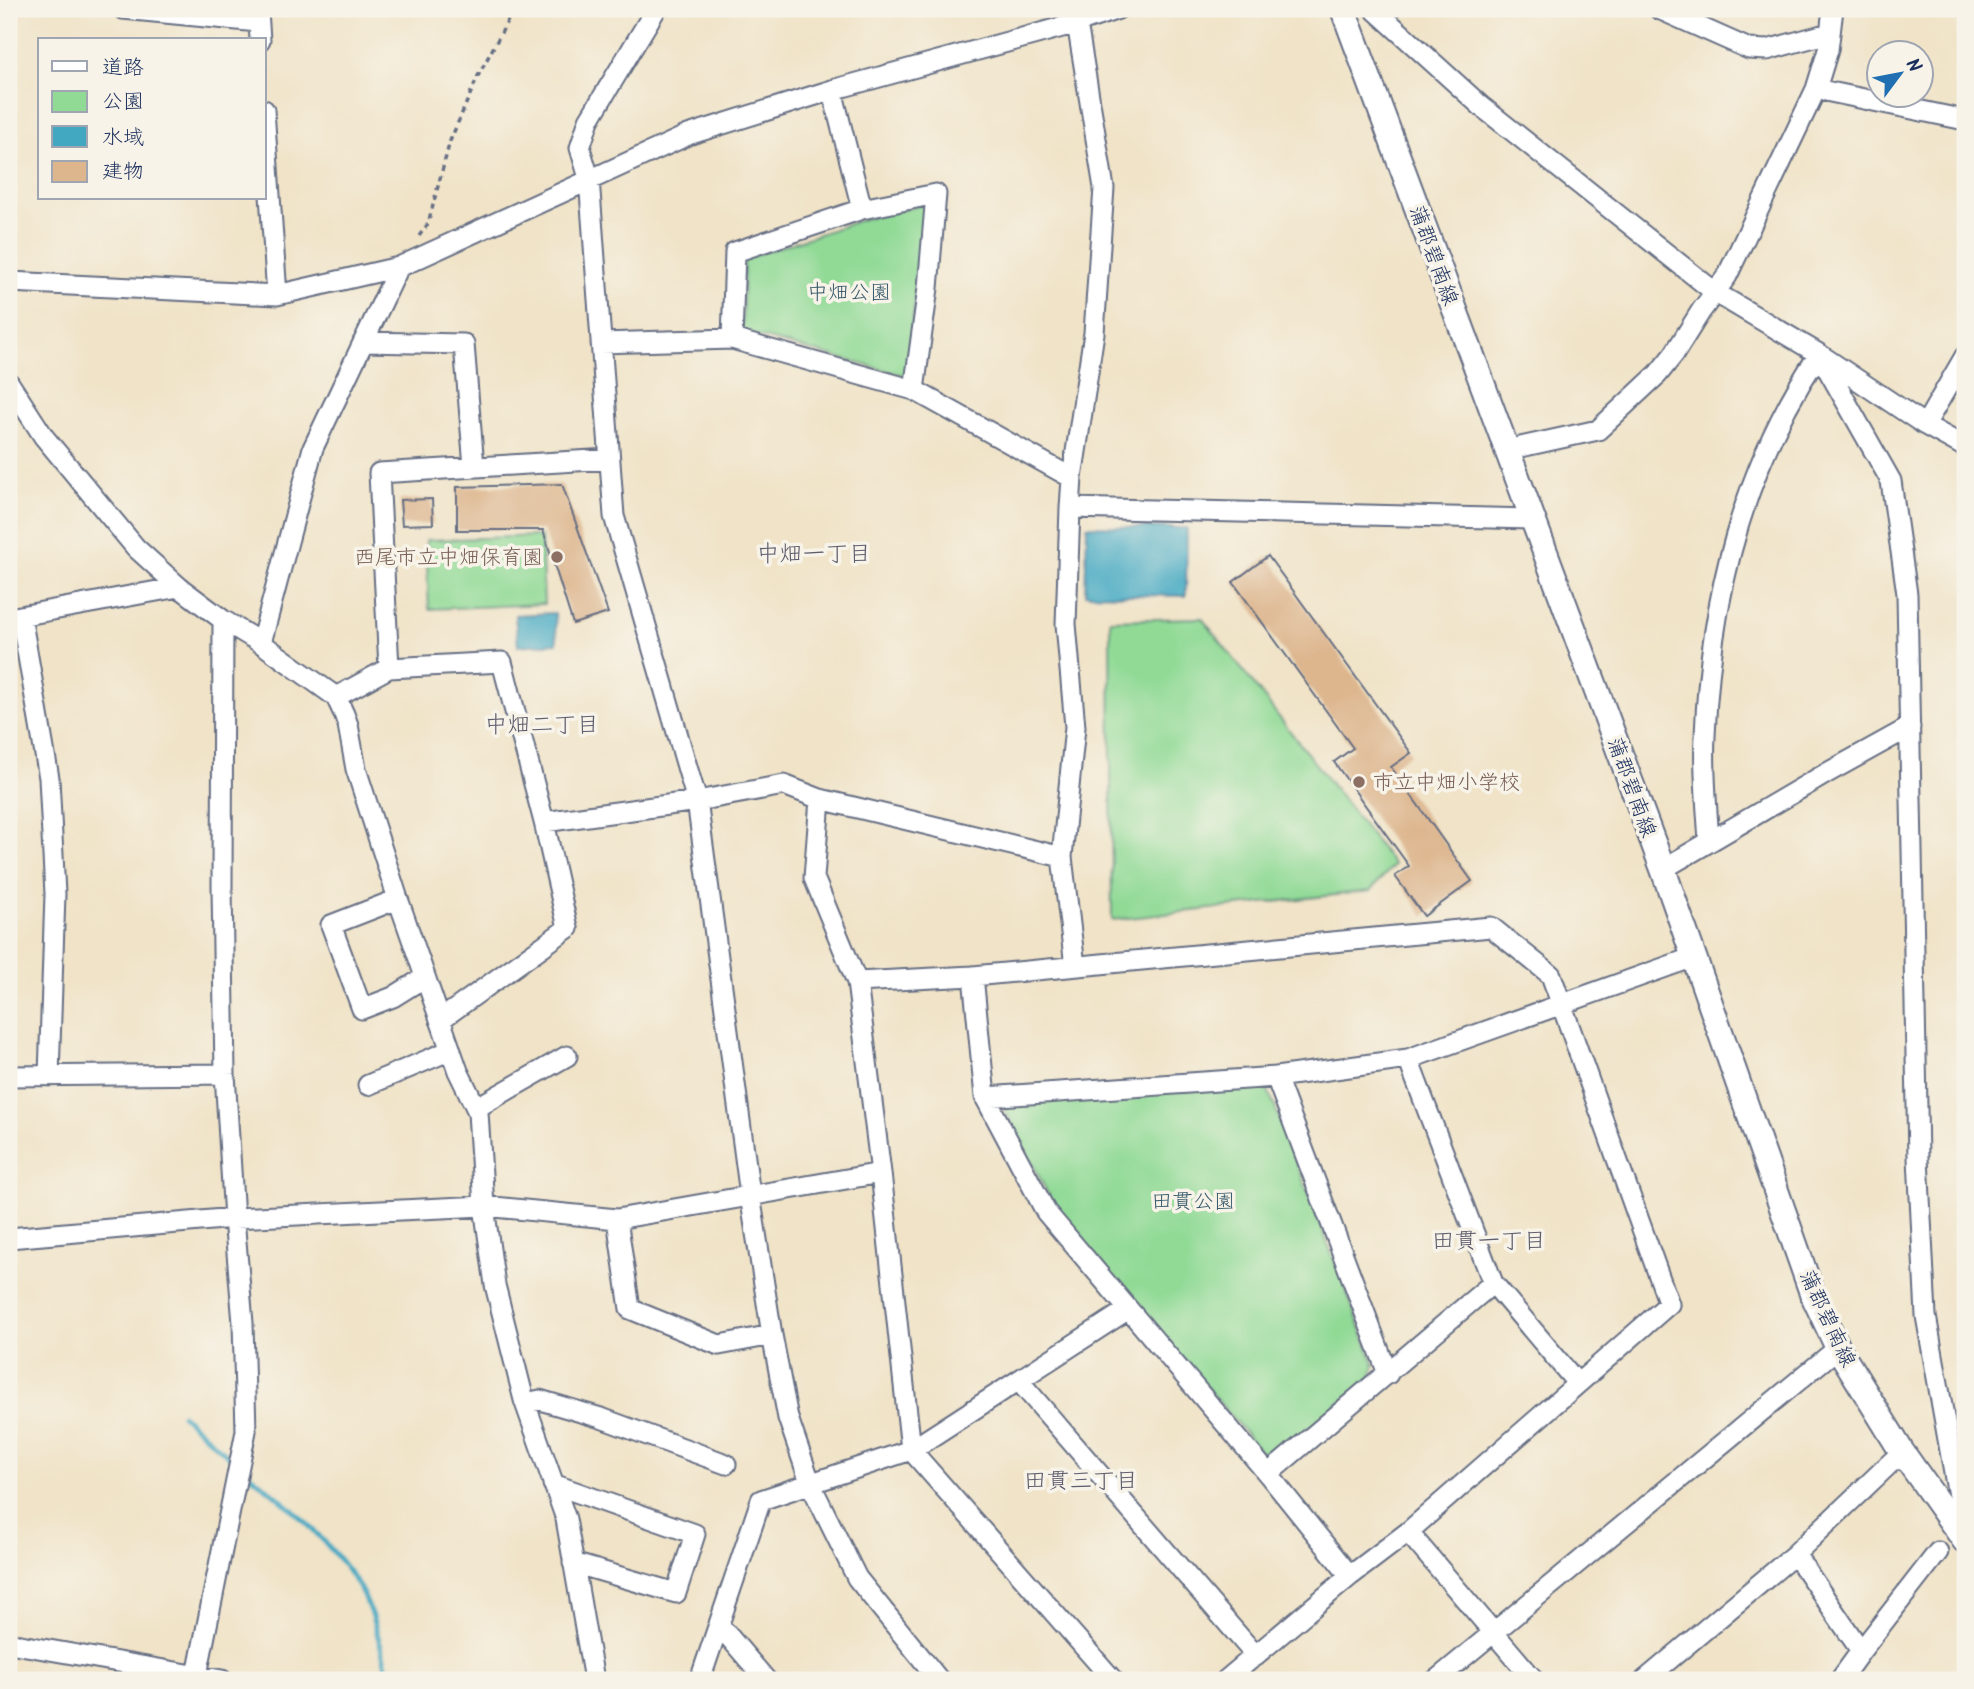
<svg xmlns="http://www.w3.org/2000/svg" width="1974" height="1689" font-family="Kalam,'Klee One',sans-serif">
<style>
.green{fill:#91da96;stroke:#56847a;stroke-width:2}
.water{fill:#42a8c2;stroke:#2e6c90;stroke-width:2}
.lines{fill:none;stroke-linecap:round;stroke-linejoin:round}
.stream{stroke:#42a8c2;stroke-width:5}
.building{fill:#ddb68e}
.minor-casing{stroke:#666e83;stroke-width:23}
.major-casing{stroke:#666e83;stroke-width:28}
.path{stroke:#666e83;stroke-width:3.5;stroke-dasharray:5 5;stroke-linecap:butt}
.minor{stroke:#fff;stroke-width:19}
.major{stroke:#fff;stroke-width:24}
.education-dot{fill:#8d6e63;stroke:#f7f3e8;stroke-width:2.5}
.labels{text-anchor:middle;stroke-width:7;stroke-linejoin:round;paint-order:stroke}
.street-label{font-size:21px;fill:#1b2f5e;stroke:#f7f3e8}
.park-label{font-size:21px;fill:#385a6c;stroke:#f7f3e8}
.education-label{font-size:21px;fill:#785e54;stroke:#f7f3e8;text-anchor:end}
.neighbourhood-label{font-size:23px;fill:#5f5e6f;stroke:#f7f3e8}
</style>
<rect width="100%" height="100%" fill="#f7f3e8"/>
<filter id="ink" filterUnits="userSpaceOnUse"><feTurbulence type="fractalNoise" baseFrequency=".0143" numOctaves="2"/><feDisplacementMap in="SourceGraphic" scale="14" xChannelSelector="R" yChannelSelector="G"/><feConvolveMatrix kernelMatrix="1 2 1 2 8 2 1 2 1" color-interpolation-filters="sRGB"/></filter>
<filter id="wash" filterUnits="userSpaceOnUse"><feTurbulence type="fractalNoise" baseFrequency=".00686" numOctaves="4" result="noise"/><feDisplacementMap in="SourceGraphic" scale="28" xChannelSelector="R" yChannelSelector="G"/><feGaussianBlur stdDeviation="1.57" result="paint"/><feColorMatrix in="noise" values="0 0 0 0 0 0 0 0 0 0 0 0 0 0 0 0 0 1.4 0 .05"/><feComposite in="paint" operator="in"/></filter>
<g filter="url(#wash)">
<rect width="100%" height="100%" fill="#f0e3c7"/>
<!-- green -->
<path class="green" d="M926 204 906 376 742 332 744 259 864 219Z
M541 536 544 604 429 609 426 540Z
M1202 618 1394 865 1370 891 1112 920 1110 620Z
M1260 1085 1269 1092 1375 1365 1371 1378 1276 1457 1267 1459 1055 1208 1002 1104Z"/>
<!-- water -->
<path class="water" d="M1087 526 1187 528 1186 596 1085 594Z
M555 613 557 643 518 646 515 615Z"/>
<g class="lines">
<!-- stream -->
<path class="stream" d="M182 1415 234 1461
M244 1470C285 1501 325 1536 354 1579 374 1609 380 1647 390 1680"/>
</g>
<g id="blocks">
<!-- building -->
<path class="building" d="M562 484 608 613 573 624 543 530H457V487Z
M432 499 433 524 402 525 400 500Z
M1268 556 1411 753 1391 767 1472 881 1424 916 1395 876 1409 866 1334 762 1353 748 1233 582Z"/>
</g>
</g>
<g filter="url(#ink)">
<use href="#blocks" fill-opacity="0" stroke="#666e83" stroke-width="2"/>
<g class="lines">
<!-- minor casing -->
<g class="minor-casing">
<path id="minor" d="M123 9 258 22
M656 9 589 120 580 148 589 178 614 516 697 801 750 1195 772 1335 788 1418 811 1485 857 1578 939 1680
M1374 9 1481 106 1716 293 1819 354 1925 425 1965 447
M1659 9 1749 49 1767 50 1829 33
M258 10 260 40
M1816 89 1965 120
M832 90 862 209
M264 110 277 295
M9 282 277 295 399 267 688 135 832 90 1077 23 1118 9
M732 339 735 252 862 209 936 194 928 288 914 390
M363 342 464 344 474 467
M601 343 732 339 914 390 1072 478
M1819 354 1891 481 1907 594 1918 1158 1926 1316 1965 1535
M9 383 44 437 136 548 179 587 223 620 261 643 336 697 344 714 348 725 356 769 398 899 458 1071 478 1112 484 1206 495 1285 524 1400 566 1519 594 1680
M1925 425 1965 356
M1507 450 1598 430 1658 374 1674 354 1701 311 1727 276 1816 89 1828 50 1833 9
M1070 508 1532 519
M21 616 49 778 55 894 49 1076
M9 618 179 587
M261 643 313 448 399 267
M389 668 379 473 609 459
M336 697 389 668 502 662 544 822 568 928 440 1020
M820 799 814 878 857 982 881 1173 911 1450 1113 1680
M544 822 697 801 784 785 820 799 1062 857
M1709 842C1707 807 1703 772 1705 736 1710 601 1743 467 1819 354
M1663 869 1827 773 1910 727
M398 899 331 925 362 1009 393 997 425 977
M1075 966 1062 857 1075 727 1066 624 1070 508 1072 478 1094 333 1104 188 1077 23
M973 976 985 1097 1046 1212 1268 1474 1350 1576
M857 982 973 976 1491 927 1551 975 1669 1304 1408 1532 1350 1576 1226 1680
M1408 1059 1493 1283 1577 1383
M9 1076 225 1074
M1276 1077 1388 1374
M368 1085 451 1050
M985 1097 1276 1077 1408 1059 1694 957
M476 1108 567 1056
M617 1219 630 1309 719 1345 772 1335
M9 1238 234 1218 484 1206 617 1219 881 1173
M1019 1381 1256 1656
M526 1403 540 1400 601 1418 726 1464
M1268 1474 1493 1283
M553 1484 695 1534 676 1593 573 1563
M1408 1532 1534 1680
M1795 1554 1861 1651 1840 1680
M719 1625 766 1680
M9 1643 222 1680
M1861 1651 1938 1552
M197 1675 246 1431 243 1323 234 1218 225 1074 222 887 223 620
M700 1680 761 1500 911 1450 1127 1310
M1436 1680 1838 1348
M1645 1680 1795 1554 1902 1452"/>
</g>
<!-- major casing -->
<g class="major-casing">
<path id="major" d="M1343 9 1663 869 1812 1293 1838 1348 1902 1452 1965 1541"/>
</g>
<!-- path -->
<path class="path" d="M419 236 428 224 450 141 478 76 514 9"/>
<!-- minor -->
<use href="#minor" class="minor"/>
<!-- major -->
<use href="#major" class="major"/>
</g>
</g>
<!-- markers -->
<g class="education-dot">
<circle cx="557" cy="557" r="7"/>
<circle cx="1359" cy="782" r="7"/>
</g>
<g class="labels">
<!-- street labels -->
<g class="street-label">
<text transform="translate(1434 255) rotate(70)" y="7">蒲郡碧南線</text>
<text transform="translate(1632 787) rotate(70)" y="7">蒲郡碧南線</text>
<text transform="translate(1828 1318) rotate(65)" y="7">蒲郡碧南線</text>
</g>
<!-- park labels -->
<g class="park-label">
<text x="849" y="299">中畑公園</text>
<text x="1193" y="1208">田貫公園</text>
</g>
<!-- education labels -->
<g class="education-label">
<text x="543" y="564">西尾市立中畑保育園</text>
<text x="1373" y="789" text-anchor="start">市立中畑小学校</text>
</g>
<!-- neighbourhood labels -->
<g class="neighbourhood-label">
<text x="814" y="561">中畑一丁目</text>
<text x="542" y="732">中畑二丁目</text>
<text x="1489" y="1248">田貫一丁目</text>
<text x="1081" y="1488">田貫三丁目</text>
</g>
</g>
<!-- margin -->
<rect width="1974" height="1689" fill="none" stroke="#f7f3e8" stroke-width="35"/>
<!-- legend -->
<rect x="38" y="38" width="228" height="161" fill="#f7f3e8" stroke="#9fa5b1" stroke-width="2"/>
<rect x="52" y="61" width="35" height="10" fill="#ffffff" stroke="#9fa5b1" stroke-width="2"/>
<text x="102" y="74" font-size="21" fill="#1b2f5e">道路</text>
<rect x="52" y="91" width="35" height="21" fill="#91da96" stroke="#9fa5b1" stroke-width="2"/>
<text x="102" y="108" font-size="21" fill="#1b2f5e">公園</text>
<rect x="52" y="126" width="35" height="21" fill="#42a8c2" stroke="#9fa5b1" stroke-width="2"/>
<text x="102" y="144" font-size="21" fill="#1b2f5e">水域</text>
<rect x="52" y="161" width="35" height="21" fill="#ddb68e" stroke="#9fa5b1" stroke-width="2"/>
<text x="102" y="178" font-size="21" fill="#1b2f5e">建物</text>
<!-- north arrow -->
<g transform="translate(1900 74) rotate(58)"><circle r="33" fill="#f7f3e8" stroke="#9fa5b1" stroke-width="2"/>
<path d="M0-5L12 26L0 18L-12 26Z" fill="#1f6fb2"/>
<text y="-10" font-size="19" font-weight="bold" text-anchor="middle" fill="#1b2f5e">N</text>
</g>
</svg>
